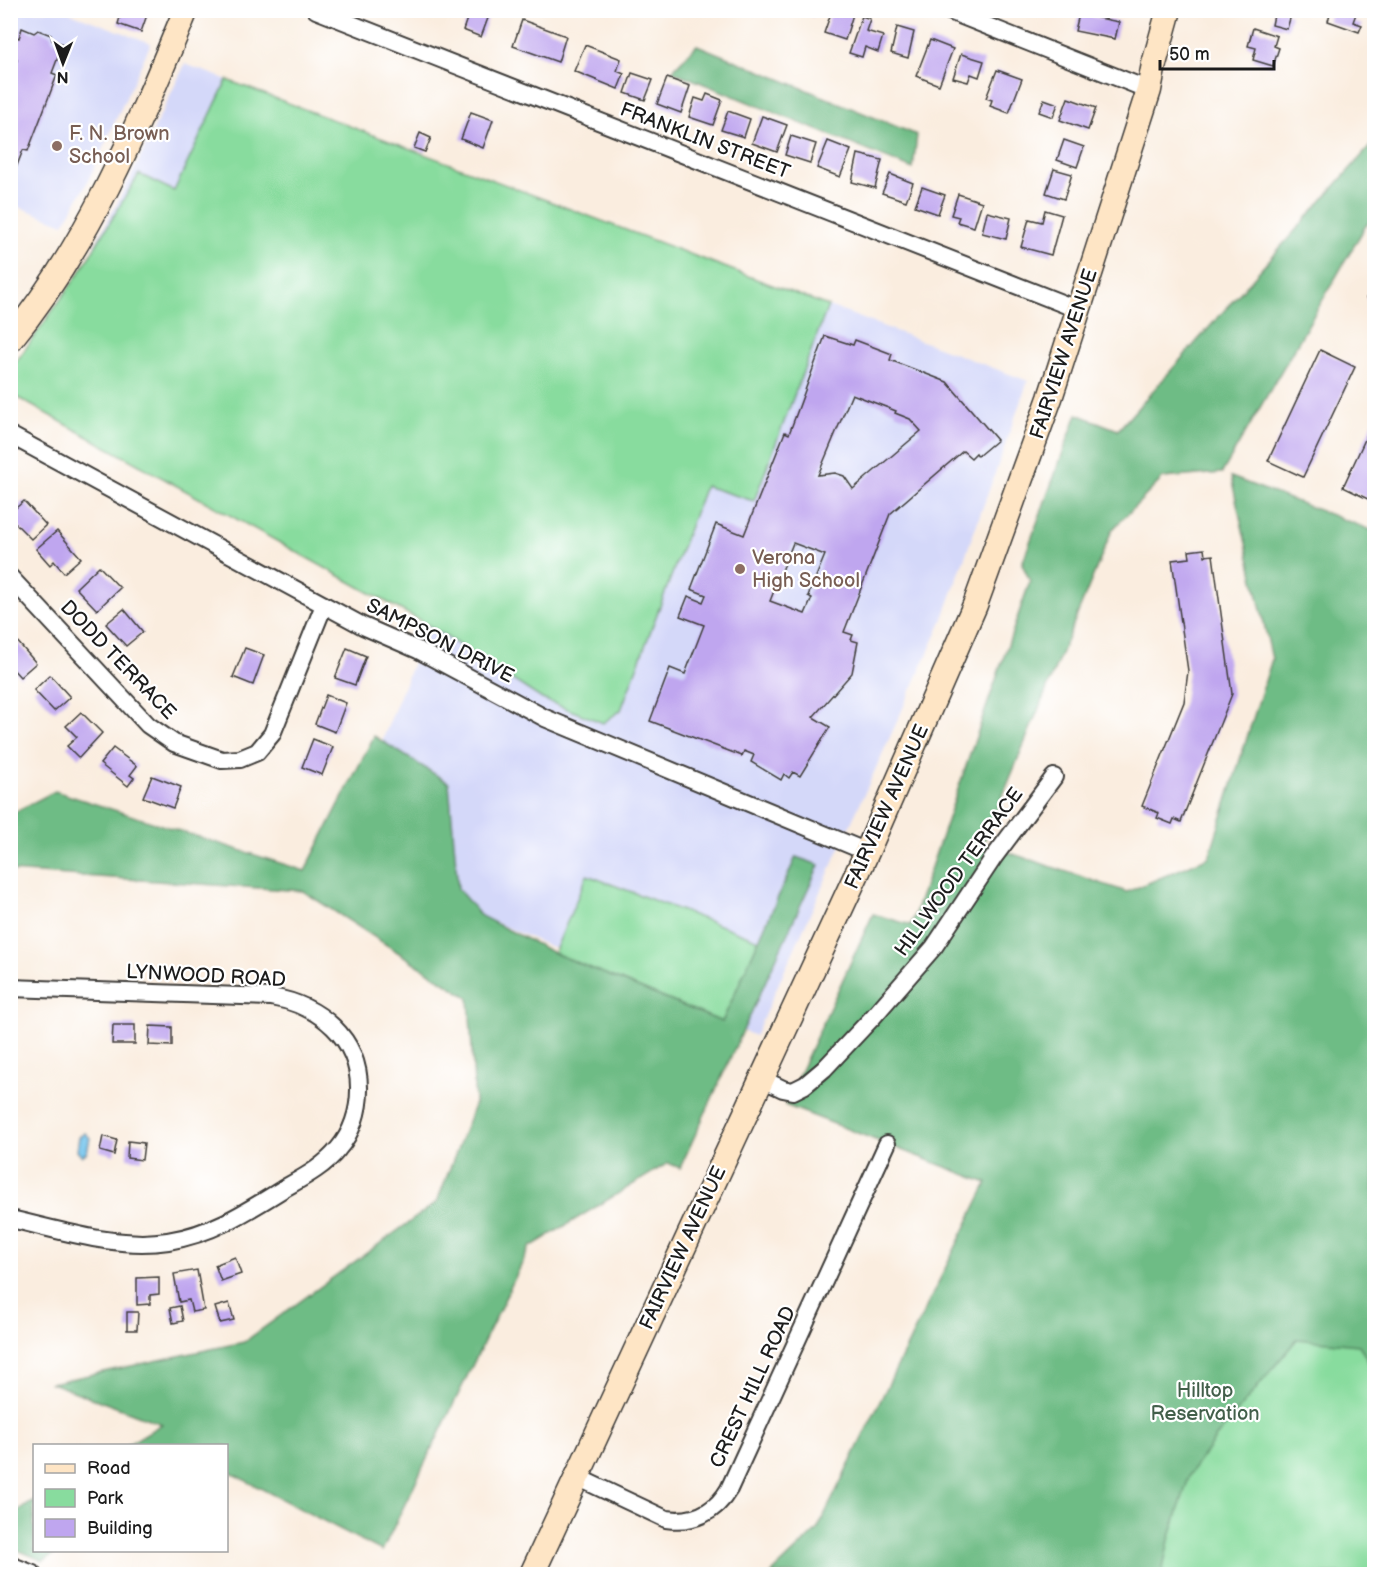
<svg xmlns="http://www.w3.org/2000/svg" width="1385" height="1585" viewBox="0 0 1385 1585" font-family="'Balsamiq Sans',sans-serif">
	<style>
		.built { fill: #d4d8f9 }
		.green { fill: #88dc9e; stroke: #527c5d; stroke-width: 1.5 }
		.forest { fill: #6ebc85; stroke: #456c50; stroke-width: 1.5 }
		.water { fill: #70c2ec; stroke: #466f84; stroke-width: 1.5 }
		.building { fill: #bfa6ef; fill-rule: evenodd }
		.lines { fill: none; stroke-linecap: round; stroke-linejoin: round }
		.street-casing { stroke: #3d3b39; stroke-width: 20 }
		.secondary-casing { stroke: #3d3b39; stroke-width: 27 }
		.street { stroke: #fff; stroke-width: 16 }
		.secondary { stroke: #fee5c5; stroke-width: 24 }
		.education-dot { fill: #8d6e63; stroke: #fff; stroke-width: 2 }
		.labels { text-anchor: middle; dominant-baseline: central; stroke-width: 4.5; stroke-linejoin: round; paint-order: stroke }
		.education-label { font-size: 20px; fill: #785e54; stroke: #fff; text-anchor: start }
		.street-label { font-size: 20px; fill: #1c1c1c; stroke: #fff }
		.park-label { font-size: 20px; fill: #425f4a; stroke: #fff }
	</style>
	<rect width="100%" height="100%" fill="#fff"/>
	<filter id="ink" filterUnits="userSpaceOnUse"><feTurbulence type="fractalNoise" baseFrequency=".0167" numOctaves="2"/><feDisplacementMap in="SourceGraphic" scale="12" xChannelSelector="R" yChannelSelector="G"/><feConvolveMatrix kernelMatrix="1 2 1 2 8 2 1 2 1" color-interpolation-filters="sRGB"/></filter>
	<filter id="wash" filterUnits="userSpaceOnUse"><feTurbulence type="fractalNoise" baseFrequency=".008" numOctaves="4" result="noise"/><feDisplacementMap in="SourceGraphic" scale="24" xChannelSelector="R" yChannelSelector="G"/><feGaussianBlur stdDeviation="1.35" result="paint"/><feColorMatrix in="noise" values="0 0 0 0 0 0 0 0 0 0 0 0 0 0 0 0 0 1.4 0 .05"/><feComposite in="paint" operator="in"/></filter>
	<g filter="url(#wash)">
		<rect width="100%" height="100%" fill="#faeddf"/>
		<!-- built -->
		<g class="built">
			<path d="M10 11H65L151 43 88 181 64 224 11 204Z"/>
			<path d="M185 64 1028 381 941 624 755 1036 481 916 458 889 449 783 382 741 428 625 11 394V369L80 272 130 179Z"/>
		</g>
		<!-- green -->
		<g class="green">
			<path d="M227 80 828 306 754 501 705 486 621 710 603 723 542 699 428 625 11 394V369L80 272 139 174 174 191Z"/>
			<path d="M587 875 759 940 722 1022 554 953Z"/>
			<path d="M1374 1103V1574H877Z"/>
		</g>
		<!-- forest -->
		<g class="forest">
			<path d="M697 45 917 135 913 169 672 71Z"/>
			<path d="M1374 142V217L1365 227 1222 473 1163 478 1112 530 983 844 1127 892 1209 857 1272 659 1231 477 1374 531V1372L1359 1345 1297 1339 1218 1435 1190 1474 1169 1540 1162 1574H771L817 1530 987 1183 785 1105 873 914 911 925 1030 581 1022 564 1077 414 1118 430Z"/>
			<path d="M374 736 449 783 458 889 481 916 554 953 722 1022 796 857 819 865 680 1168 668 1163 530 1247 382 1551 227 1471 226 1446 127 1445 162 1424 51 1383 244 1342 437 1202 475 1103 469 998 303 891 10 871 11 814 55 791 305 871Z"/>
			<path d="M34 1501V1550L60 1551 43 1561 11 1547V1515Z"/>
		</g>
		<!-- water -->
		<path class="water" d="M85 1133 90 1138 87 1152 82 1156 77 1150 79 1137Z"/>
		<g id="blocks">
			<!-- building -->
			<g class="building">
				<path d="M122 10 148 12 141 32 118 24Z"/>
				<path d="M439 10H458L456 16Z"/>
				<path d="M470 10H491L481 37 463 30Z"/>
				<path d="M798 10H816L813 17Z"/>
				<path d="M832 10 854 11 845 40 824 33Z"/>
				<path d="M1110 10H1126L1124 16Z"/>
				<path d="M1275 10H1285V13L1291 15 1287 29 1272 25Z"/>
				<path d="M1331 10 1357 11 1353 22 1362 25 1359 32 1328 21Z"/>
				<path d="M1079 14 1119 22 1115 39 1075 31Z"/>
				<path d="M862 16 870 19 866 31 883 36 878 52 865 47 862 57 849 53Z"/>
				<path d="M522 20 566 36 558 62 513 46Z"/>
				<path d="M897 27 914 32 908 58 891 53Z"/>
				<path d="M22 28 34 33 38 30 51 35 52 40 63 44 52 73 57 75 43 112 28 151 23 150 11 181 10 78 17 60 10 58V35L19 38Z"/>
				<path d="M1253 28 1277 36 1274 46 1279 48 1273 66 1253 60 1256 48 1248 46Z"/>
				<path d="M930 40 953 49 939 85 916 76Z"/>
				<path d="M585 45 621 59 617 71 624 74 618 89 574 71Z"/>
				<path d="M961 54 984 61 979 77 971 74 968 82 953 78Z"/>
				<path d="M997 70 1022 79 1009 113 990 106 992 100 986 98Z"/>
				<path d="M632 73 653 80 645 100 625 93Z"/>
				<path d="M667 78 690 86 681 113 657 104Z"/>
				<path d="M707 94 722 100 713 125 689 117 695 98 704 101Z"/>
				<path d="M1068 98 1096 108 1088 130 1060 120Z"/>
				<path d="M1044 99 1058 104 1053 117 1039 112Z"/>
				<path d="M728 111 750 119 744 137 721 130Z"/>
				<path d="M471 112 493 120 483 148 461 139Z"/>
				<path d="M762 116 787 125 777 152 752 143Z"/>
				<path d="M420 133 431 138 425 152 414 148Z"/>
				<path d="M791 136 816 144 810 163 785 155Z"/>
				<path d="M1064 140 1084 147 1077 167 1057 160Z"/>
				<path d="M828 141 851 150 840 177 817 168Z"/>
				<path d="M858 154 882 160 875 188 852 182Z"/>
				<path d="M1054 169 1072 174 1064 199 1046 193Z"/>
				<path d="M890 174 913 183 906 201 882 193Z"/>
				<path d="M922 187 945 195 938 214 915 206Z"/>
				<path d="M958 194 982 202 974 227 957 222 959 217 951 215Z"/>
				<path d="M1045 210 1062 215 1051 255 1021 247 1029 219 1042 222Z"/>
				<path d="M987 212 1011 218 1006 239 982 233Z"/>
				<path d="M1374 288V305L1366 298Z"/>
				<path d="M825 336 853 345 855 340 892 354 890 360 947 382 997 440 978 456 976 453 971 458 963 451 890 514 844 632 853 635 851 640 858 642 852 673 813 717 830 727 800 776 793 772 789 778 784 774 781 780 751 762 754 755 744 751 742 756 650 721 670 668 685 674 704 625 680 616 688 596 703 602 706 595 691 589 716 524 744 535 785 432 789 434ZM852 394 896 411 895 413 910 419 921 431 853 489 844 476 835 473 818 475ZM793 543 825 555 808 596 812 598 805 614 770 601Z"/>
				<path d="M1320 350 1355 367 1303 477 1268 461Z"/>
				<path d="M1374 420V502L1343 487Z"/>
				<path d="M24 501 46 525 31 539 10 518V513Z"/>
				<path d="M57 531 81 558 64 573 54 561 50 565 36 549Z"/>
				<path d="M1204 549 1205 556 1213 555 1232 694 1181 822 1174 819 1172 824 1157 818 1159 813 1142 806 1184 702 1188 671 1172 560 1190 558 1189 551Z"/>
				<path d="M99 566 120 588 97 610 76 588Z"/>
				<path d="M124 609 143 632 126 646 106 624Z"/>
				<path d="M16 640 36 663 20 677 10 666V645Z"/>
				<path d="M245 648 264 655 253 685 233 677Z"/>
				<path d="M347 648 366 656 355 685 335 678Z"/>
				<path d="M50 675 70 697 54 711 34 690Z"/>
				<path d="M326 695 346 703 335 732 315 724Z"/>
				<path d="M81 712 102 733 79 758 67 746 77 737 66 726Z"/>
				<path d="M313 739 333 747 322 775 302 767Z"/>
				<path d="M113 748 137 766 130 775 134 778 128 786 100 764Z"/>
				<path d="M152 776 181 787 173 808 143 797Z"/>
				<path d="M113 1025H135V1044H112Z"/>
				<path d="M150 1026 172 1027V1046L149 1045Z"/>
				<path d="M103 1136 117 1140 114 1155 100 1151Z"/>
				<path d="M128 1141 144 1143 142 1160 127 1158Z"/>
				<path d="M235 1257 241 1274 221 1281 215 1265Z"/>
				<path d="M197 1270 204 1310 192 1312 189 1300 179 1302 174 1274Z"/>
				<path d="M159 1277V1294L150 1295V1304L137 1305V1278Z"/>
				<path d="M229 1303 234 1320 220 1323 215 1307Z"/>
				<path d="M180 1306 183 1321 173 1323 170 1308Z"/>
				<path d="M127 1312H138L137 1330H127Z"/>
			</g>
		</g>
	</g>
	<g filter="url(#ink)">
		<use href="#blocks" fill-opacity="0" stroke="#3d3b39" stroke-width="1.5"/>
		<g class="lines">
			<defs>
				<g id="street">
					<path d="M316 10 1079 310"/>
					<path d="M947 10 1149 90"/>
					<path d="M10 435 363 626 418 650 545 718 867 852"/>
					<path d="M10 577 148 725 174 743 222 760 240 759 257 752 272 734 324 605"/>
					<path d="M10 988 271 997C319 1005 360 1038 359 1090 359 1111 352 1133 338 1149 324 1167 302 1178 283 1189 246 1212 212 1234 168 1241 116 1249 61 1230 10 1219"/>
					<path d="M762 1079 783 1089 793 1091 805 1085 824 1069 873 1017 934 947 994 857 1054 777"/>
					<path d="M577 1477 666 1519C693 1523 715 1513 729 1489L887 1144"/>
					<path d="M10 1565 33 1574"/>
				</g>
				<g id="secondary">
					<path d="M10 340C90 243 138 125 186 10"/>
					<path d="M532 1574 867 852 975 605 1050 398 1149 90 1154 64 1169 10"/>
				</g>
			</defs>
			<!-- street casing -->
			<use href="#street" class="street-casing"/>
			<!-- secondary casing -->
			<use href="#secondary" class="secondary-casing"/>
			<!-- street -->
			<use href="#street" class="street"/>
			<!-- secondary -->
			<use href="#secondary" class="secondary"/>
		</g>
	</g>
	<!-- markers -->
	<g class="education-dot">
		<circle cx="57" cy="146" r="6"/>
		<circle cx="740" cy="569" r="6"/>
	</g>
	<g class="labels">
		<!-- education labels -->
		<g class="education-label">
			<text x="69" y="134">F. N. Brown<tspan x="69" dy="23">School</tspan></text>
			<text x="752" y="558">Verona<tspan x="752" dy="23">High School</tspan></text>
		</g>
		<!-- street labels -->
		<g class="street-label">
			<text transform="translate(705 141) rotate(21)">FRANKLIN STREET</text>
			<text transform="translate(1064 354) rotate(-72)">FAIRVIEW AVENUE</text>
			<text transform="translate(440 641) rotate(27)">SAMPSON DRIVE</text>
			<text transform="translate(118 660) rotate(46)">DODD TERRACE</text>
			<text transform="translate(887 807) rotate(-66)">FAIRVIEW AVENUE</text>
			<text transform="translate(959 872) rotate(-54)">HILLWOOD TERRACE</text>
			<text transform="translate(206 976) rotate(3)">LYNWOOD ROAD</text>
			<text transform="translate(683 1248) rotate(-65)">FAIRVIEW AVENUE</text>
			<text transform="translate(753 1387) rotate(-65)">CREST HILL ROAD</text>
		</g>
		<!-- park labels -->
		<g class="park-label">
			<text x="1205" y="1391">Hilltop<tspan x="1205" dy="23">Reservation</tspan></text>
		</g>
	</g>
	<!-- margin -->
	<rect width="1385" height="1585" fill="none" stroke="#fff" stroke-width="36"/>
	<!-- legend -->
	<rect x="33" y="1444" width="195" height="108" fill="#ffffff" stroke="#a4a4a4" stroke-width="1.5"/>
	<rect x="45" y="1464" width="30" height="9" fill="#fee5c5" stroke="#a4a4a4" stroke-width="1.5"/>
	<text x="87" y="1474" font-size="18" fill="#1c1c1c">Road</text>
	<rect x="45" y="1489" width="30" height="18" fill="#88dc9e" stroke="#a4a4a4" stroke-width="1.5"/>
	<text x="87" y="1504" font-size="18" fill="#1c1c1c">Park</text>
	<rect x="45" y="1519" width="30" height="18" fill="#bfa6ef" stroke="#a4a4a4" stroke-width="1.5"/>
	<text x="87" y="1534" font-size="18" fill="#1c1c1c">Building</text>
	<!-- north arrow -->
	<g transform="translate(63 63) rotate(181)" stroke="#ffffff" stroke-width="4.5" paint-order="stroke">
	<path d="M0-4.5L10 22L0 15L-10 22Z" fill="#1c1c1c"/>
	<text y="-9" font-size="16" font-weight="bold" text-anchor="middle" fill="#1c1c1c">N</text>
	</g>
	<!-- scale -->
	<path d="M1160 60v9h114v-9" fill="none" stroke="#1c1c1c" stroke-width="3"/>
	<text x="1169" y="60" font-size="18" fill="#1c1c1c" stroke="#ffffff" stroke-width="4.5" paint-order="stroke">50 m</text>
</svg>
